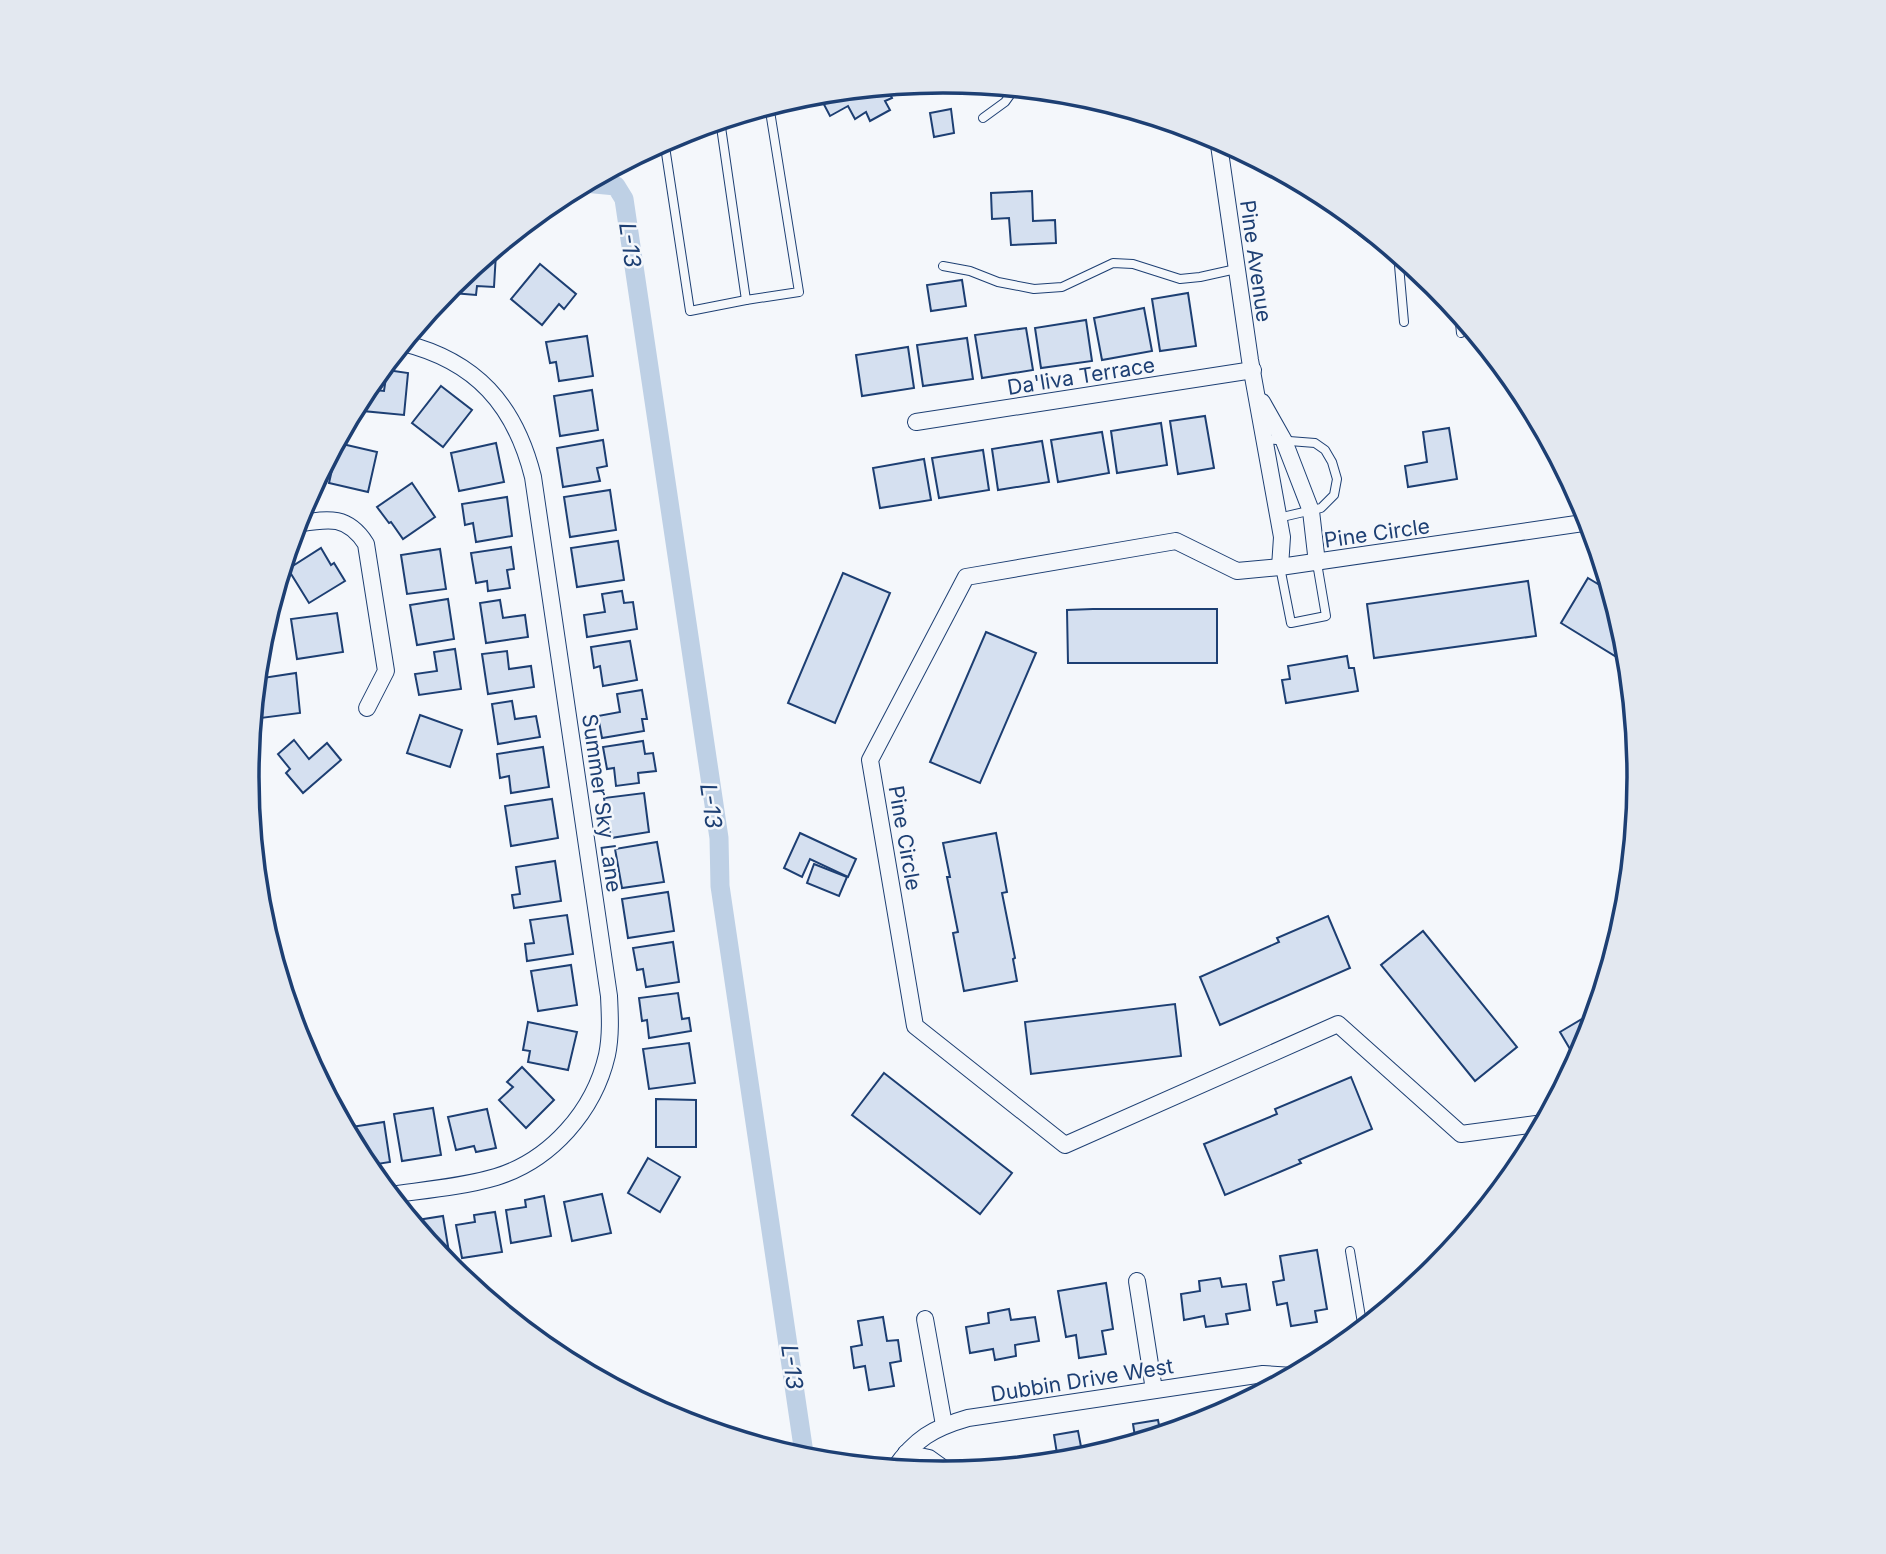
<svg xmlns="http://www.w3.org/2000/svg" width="1886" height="1554" viewBox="0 0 1886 1554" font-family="Inter,sans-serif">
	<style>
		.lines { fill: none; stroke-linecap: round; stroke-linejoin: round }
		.canal { stroke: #bed0e5; stroke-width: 19 }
		.building { fill: #d5e0f0; stroke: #1d3f73; stroke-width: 2 }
		.lane-casing { stroke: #1d3f73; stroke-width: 10 }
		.street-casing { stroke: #1d3f73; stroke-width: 18 }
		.lane { stroke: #f4f7fb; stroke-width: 8 }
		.street { stroke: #f4f7fb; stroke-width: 16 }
		.labels { text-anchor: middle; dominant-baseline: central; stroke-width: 5; stroke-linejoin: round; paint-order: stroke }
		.street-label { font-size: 21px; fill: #1d3f73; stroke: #f4f7fb }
		.water-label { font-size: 23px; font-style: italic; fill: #1d3f73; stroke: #f4f7fb }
		.rim { fill: none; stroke: #1d3f73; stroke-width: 3.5 }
	</style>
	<rect width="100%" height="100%" fill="#f4f7fb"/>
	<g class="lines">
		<!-- canal -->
		<path class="canal" d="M584 183 616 186 624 199 719 838 720 886 805 1460"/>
	</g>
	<!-- building -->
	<g class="building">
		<path d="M886 86 892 98 885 101 890 110 870 121 866 112 855 119 848 106 830 116 818 93Z"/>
		<path d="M951 109 954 133 934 137 930 113Z"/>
		<path d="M1032 191 1033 221 1055 220 1056 243 1011 245 1009 218 992 219 991 193Z"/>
		<path d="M489 253H496L494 287 477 286 476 295 453 293 454 281Z"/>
		<path d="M540 264 576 294 564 309 559 304 542 325 511 299Z"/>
		<path d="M962 280 966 306 931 311 927 285Z"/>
		<path d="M1188 293 1196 346 1160 351 1152 299Z"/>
		<path d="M1144 308 1152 351 1102 360 1094 318Z"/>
		<path d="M1086 320 1092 361 1041 368 1035 328Z"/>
		<path d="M1026 328 1033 370 982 378 975 335Z"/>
		<path d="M587 336 593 376 559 381 556 362 550 363 546 342Z"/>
		<path d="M967 338 973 379 923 386 917 345Z"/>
		<path d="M908 347 914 388 862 396 856 355Z"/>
		<path d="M387 370 408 373 404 415 363 411 365 389 384 391Z"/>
		<path d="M441 386 472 410 443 447 412 423Z"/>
		<path d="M592 390 598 430 560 436 554 396Z"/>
		<path d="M1205 416 1214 468 1178 474 1170 421Z"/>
		<path d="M1161 423 1167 465 1117 473 1111 431Z"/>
		<path d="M1449 428 1457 479 1408 487 1405 466 1427 462 1423 432Z"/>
		<path d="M1102 432 1109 473 1058 482 1051 440Z"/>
		<path d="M603 440 607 466 597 468 600 481 563 487 557 448Z"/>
		<path d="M1042 441 1049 482 998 490 992 449Z"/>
		<path d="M338 443 377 452 368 492 329 483Z"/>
		<path d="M496 443 504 482 459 491 451 453Z"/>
		<path d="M983 450 989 490 939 498 932 458Z"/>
		<path d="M924 459 931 500 880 508 873 468Z"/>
		<path d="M412 483 435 517 403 539 391 522 389 523 377 507Z"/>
		<path d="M610 490 616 530 570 537 564 497Z"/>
		<path d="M507 497 512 536 476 542 473 523 465 525 462 504Z"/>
		<path d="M618 541 624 580 577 587 571 548Z"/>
		<path d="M511 547 514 569 507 570 510 588 488 591 487 581 476 583 471 553Z"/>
		<path d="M321 548 331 565 334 563 345 581 309 603 288 569Z"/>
		<path d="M440 549 446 589 407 594 401 555Z"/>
		<path d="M843 573 890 593 835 723 788 703Z"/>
		<path d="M1588 578 1611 592 1626 642 1628 664 1561 623Z"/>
		<path d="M1528 581 1536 636 1374 658 1367 604Z"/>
		<path d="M622 591 624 603 633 602 637 629 587 637 584 615 605 612 602 594Z"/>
		<path d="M448 599 454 639 417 645 410 605Z"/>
		<path d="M500 600 503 618 525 615 528 637 486 643 480 603Z"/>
		<path d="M1093 609H1217V663H1068L1067 610Z"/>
		<path d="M337 613 343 652 297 659 291 619Z"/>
		<path d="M986 632 1036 653 980 783 930 762Z"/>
		<path d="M630 641 637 680 603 686 600 666 594 668 591 647Z"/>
		<path d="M455 649 461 689 419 695 415 674 437 671 434 652Z"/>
		<path d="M507 651 509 669 531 666 534 687 488 694 482 654Z"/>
		<path d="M1347 656 1349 668H1354L1358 691 1286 703 1282 680 1290 679 1288 666Z"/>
		<path d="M296 673 300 713 261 718 256 679Z"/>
		<path d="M642 690 647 719H642L644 731 602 738 598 716 620 712 617 694Z"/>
		<path d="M512 701 515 719 536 716 540 737 498 744 492 704Z"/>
		<path d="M420 715 462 730 450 767 407 753Z"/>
		<path d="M294 740 309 759 327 743 341 760 303 793 286 773 290 769 278 754Z"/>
		<path d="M643 741 645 754 653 753 656 771 638 773 639 783 616 786 614 768 607 769 603 747Z"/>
		<path d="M543 747 549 787 511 793 509 776 500 778 497 754Z"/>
		<path d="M644 793 649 832 611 838 604 798Z"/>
		<path d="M552 799 558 838 511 846 505 806Z"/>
		<path d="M800 833 856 859 848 877 810 859 802 877 784 868Z"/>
		<path d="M996 833 1007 892 1002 893 1015 958 1013 959 1017 981 964 991 953 933 958 932 947 877H950L943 843Z"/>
		<path d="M657 842 664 882 622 888 615 849Z"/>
		<path d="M555 861 561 901 514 908 512 895 520 894 516 867Z"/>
		<path d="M814 864 847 877 839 896 807 883Z"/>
		<path d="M668 892 674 931 628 938 622 899Z"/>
		<path d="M567 915 573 954 527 961 525 944 534 943 530 920Z"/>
		<path d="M1328 916 1350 968 1220 1025 1200 977 1279 942 1277 938Z"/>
		<path d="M1423 931 1517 1047 1475 1081 1381 965Z"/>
		<path d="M673 942 679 982 646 987 643 969 637 970 633 948Z"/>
		<path d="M571 965 577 1005 538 1011 531 971Z"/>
		<path d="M678 993 682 1019 689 1018 691 1031 649 1038 647 1020 642 1021 639 998Z"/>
		<path d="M1175 1004 1181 1056 1031 1074 1025 1022Z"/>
		<path d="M1597 1010 1586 1044 1577 1061 1560 1032Z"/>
		<path d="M528 1022 577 1032 568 1070 528 1062 530 1051 523 1050Z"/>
		<path d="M689 1043 695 1083 649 1089 643 1049Z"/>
		<path d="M522 1067 554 1100 526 1128 499 1100 513 1087 507 1082Z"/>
		<path d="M884 1073 1012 1173 980 1214 852 1115Z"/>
		<path d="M1351 1077 1372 1129 1299 1160 1301 1163 1225 1195 1204 1144 1277 1114 1275 1109Z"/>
		<path d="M656 1099 696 1100V1147H656Z"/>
		<path d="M433 1108 441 1155 402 1161 394 1114Z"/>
		<path d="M487 1109 496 1148 476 1152 474 1146 456 1150 448 1117Z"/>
		<path d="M384 1122 390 1162 365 1166 345 1128Z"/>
		<path d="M648 1158 680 1177 660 1212 628 1193Z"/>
		<path d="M602 1194 611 1233 572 1241 564 1202Z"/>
		<path d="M544 1196 551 1236 511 1243 506 1210 526 1207 525 1200Z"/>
		<path d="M495 1212 502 1252 462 1258 456 1225 475 1222 474 1215Z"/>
		<path d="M443 1216 449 1252 437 1253 411 1221Z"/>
		<path d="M1317 1250 1327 1309 1315 1311 1317 1322 1291 1326 1287 1303 1277 1305 1273 1282 1284 1280 1280 1256Z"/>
		<path d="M1220 1278 1222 1287 1246 1284 1250 1310 1226 1314 1228 1324 1206 1327 1204 1316 1184 1320 1181 1294 1200 1291 1199 1281Z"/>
		<path d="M1106 1283 1113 1329 1102 1331 1106 1354 1079 1358 1076 1335 1066 1337 1058 1291Z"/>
		<path d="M1009 1309 1011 1320 1035 1317 1039 1341 1015 1345 1016 1356 995 1360 993 1349 970 1353 966 1327 989 1323 988 1313Z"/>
		<path d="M883 1317 887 1341 898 1340 901 1361 890 1363 894 1386 869 1390 865 1366 854 1368 851 1347 862 1345 858 1321Z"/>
		<path d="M1158 1420 1161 1435 1136 1443 1133 1424Z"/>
		<path d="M1078 1431 1083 1457 1093 1456 1078 1460 1047 1463 1046 1461 1058 1460 1054 1435Z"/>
	</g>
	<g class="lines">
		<defs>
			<g id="lane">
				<path d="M983 118 1005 102 1015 88"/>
				<path d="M720 120 746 300 799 292 769 105"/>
				<path d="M664 140 690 311 746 300"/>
				<path d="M1295 179 1370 238H1379"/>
				<path d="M1398 254 1404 322"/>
				<path d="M943 266 970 271 998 282 1034 289 1062 287 1113 263 1133 264 1180 279 1200 277 1236 269"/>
				<path d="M1459 313 1461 333"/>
				<path d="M1265 439 1315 443 1325 450 1332 462 1337 479 1334 495 1321 508 1278 518"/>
				<path d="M1280 567 1291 623 1326 616 1317 563"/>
				<path d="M1350 1251 1363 1329"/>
				<path d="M1205 1420V1422"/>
				<path d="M1000 1468 1026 1463"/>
			</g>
			<g id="street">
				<path d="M1218 138 1250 360 1282 537 1280 567"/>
				<path d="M1262 402 1284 441 1311 511 1317 563"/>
				<path d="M916 422 1253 370"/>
				<path d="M296 524C327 519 347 514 366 544L386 671 367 708"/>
				<path d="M1544 1123 1461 1134 1338 1024 1065 1145 915 1026 870 760 966 577 1176 541 1237 571 1280 567 1590 522"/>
				<path d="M389 1195C424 1190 462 1187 496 1177 551 1160 594 1111 607 1055 611 1036 610 1016 609 996L533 477C515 405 476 361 403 343"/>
				<path d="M1137 1281 1154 1390"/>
				<path d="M925 1319 944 1425"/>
				<path d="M583 1371V1370"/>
				<path d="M906 1453 929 1458 950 1473"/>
				<path d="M894 1469C915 1439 933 1428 968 1418L1263 1374 1293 1376"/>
			</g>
		</defs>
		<!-- lane casing -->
		<use href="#lane" class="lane-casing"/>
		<!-- street casing -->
		<use href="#street" class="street-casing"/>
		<!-- lane -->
		<use href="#lane" class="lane"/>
		<!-- street -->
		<use href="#street" class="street"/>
	</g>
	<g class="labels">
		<!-- street labels -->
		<g class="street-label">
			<text transform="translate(1256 261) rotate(82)">Pine Avenue</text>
			<text transform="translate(1081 376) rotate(-9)">Da'liva Terrace</text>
			<text transform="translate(1377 533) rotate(-8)">Pine Circle</text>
			<text transform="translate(602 803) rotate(82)">Summer Sky Lane</text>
			<text transform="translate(905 838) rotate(80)">Pine Circle</text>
			<text transform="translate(1082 1380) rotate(-9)">Dubbin Drive West</text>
		</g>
		<!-- water labels -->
		<g class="water-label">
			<text transform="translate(630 245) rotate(82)">L-13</text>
			<text transform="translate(711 806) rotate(82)">L-13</text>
			<text transform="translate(792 1367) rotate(82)">L-13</text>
		</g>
	</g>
	<!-- crop -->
	<path d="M0 0H1886V1554H0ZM259 777a684 684 0 1 1 1368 0a684 684 0 1 1-1368 0Z" fill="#e3e8f0" fill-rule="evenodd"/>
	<path class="rim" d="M259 777a684 684 0 1 1 1368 0a684 684 0 1 1-1368 0Z"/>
</svg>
